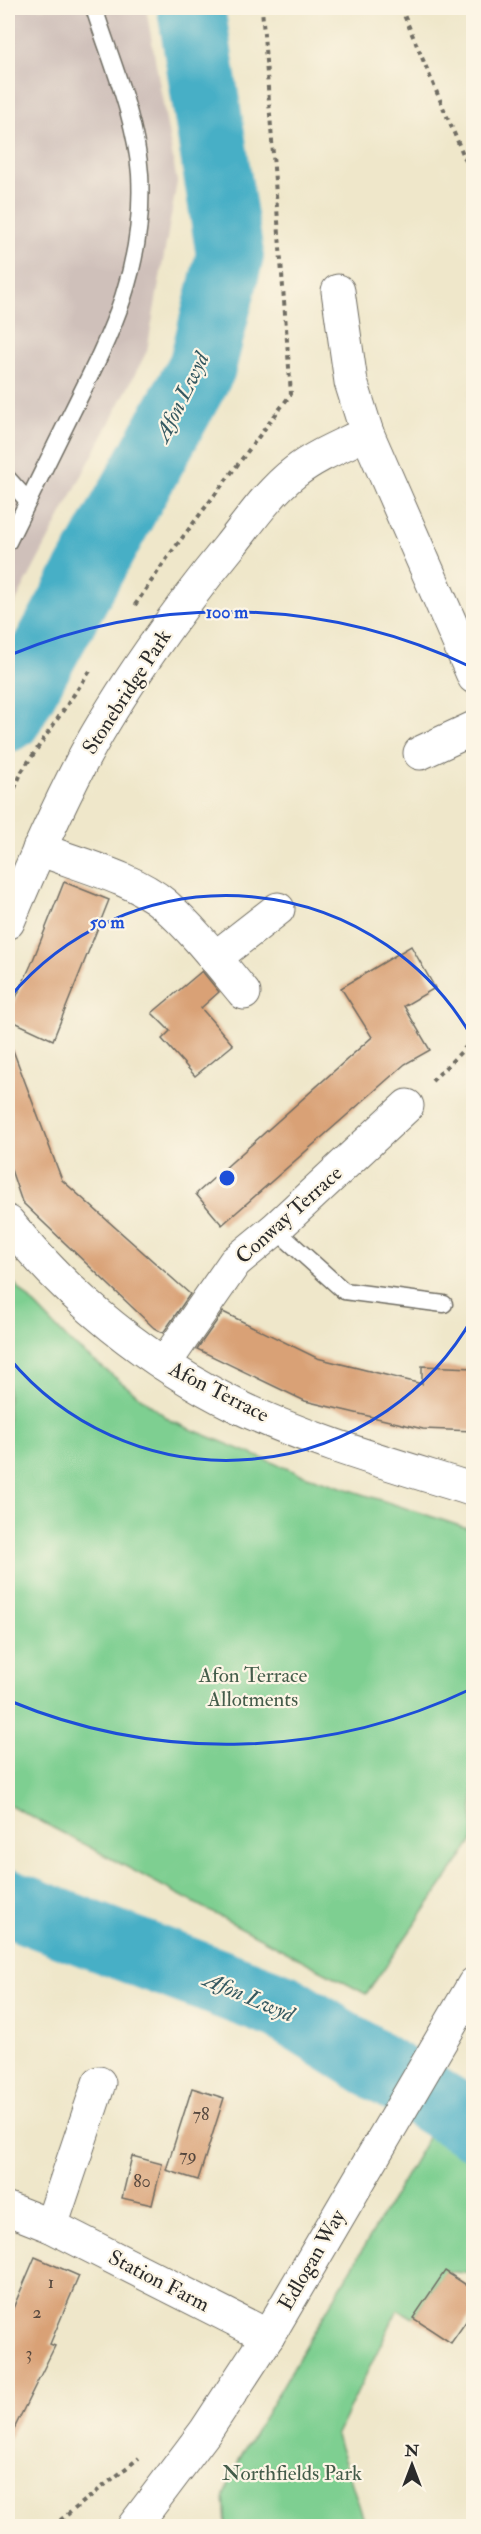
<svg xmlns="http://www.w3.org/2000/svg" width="481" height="2534" viewBox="0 0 481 2534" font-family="'IM FELL Double Pica',serif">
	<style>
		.industrial { fill: #cfc0ba }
		.green { fill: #7ecf91; stroke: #547d5e; stroke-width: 1.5 }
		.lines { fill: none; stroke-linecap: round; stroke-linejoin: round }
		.river { stroke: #47afc6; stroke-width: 68 }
		.building { fill: #d9a176 }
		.lane-casing { stroke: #706d63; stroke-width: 19 }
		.street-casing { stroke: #706d63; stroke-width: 35 }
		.secondary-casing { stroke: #706d63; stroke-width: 35 }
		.path { stroke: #706d63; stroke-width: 4; stroke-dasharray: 4.5 4.5; stroke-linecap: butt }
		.lane { stroke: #fff; stroke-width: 16 }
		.street { stroke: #fff; stroke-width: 33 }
		.secondary { stroke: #fff; stroke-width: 33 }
		.ring { fill: none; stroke: #1d4ed8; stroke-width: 3 }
		.labels { text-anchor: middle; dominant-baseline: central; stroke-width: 4.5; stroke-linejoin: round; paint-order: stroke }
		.number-label { font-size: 18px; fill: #56483e }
		.street-label { font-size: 21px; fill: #2b2b2b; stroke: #fcf5e5 }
		.park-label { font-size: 21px; fill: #445c4a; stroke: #fcf5e5 }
		.water-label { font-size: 22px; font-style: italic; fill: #355961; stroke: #fcf5e5 }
		.centre { fill: #1d4ed8; stroke: #fcf5e5; stroke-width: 3 }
		.ring-label { font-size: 18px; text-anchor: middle; font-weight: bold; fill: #1d4ed8; stroke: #fcf5e5; stroke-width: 4.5; stroke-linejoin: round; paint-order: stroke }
	</style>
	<rect width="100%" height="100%" fill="#fcf5e5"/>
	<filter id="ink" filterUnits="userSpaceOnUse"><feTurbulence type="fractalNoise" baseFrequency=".0167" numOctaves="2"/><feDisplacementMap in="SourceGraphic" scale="12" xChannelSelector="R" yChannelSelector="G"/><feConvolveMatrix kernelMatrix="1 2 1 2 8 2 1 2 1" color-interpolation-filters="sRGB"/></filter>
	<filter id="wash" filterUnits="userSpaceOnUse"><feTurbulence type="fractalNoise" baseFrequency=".008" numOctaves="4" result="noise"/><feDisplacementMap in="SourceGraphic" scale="24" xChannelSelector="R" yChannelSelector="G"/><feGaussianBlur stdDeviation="1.35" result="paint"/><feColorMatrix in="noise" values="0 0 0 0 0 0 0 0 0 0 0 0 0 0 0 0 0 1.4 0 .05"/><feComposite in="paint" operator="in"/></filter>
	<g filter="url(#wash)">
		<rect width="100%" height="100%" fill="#efe7ca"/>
		<!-- industrial -->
		<path class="industrial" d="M8 8H146L177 182 147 351 8 617Z"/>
		<!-- green -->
		<g class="green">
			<path d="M8 1277 70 1342 171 1421 298 1473 473 1530V1841L366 1994 8 1804Z"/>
			<path d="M433 2129 473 2154V2274L445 2271 413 2318 398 2309 336 2436 366 2526H226L224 2495 239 2460Z"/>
		</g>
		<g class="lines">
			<!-- river -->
			<g class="river">
				<path d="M8 718 202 367 230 255 191 8"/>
				<path d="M8 1903 282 2007 474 2126"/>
			</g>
		</g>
		<g id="blocks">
			<!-- building -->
			<g class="building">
				<path d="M64 882 109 900 53 1040 8 1019V1015L31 965Z"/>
				<path d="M411 946 435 988 404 1006 430 1050 405 1064 222 1225 196 1194 372 1037 341 988Z"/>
				<path d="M202 971 219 992 201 1008 233 1045 195 1076 162 1039 170 1031 152 1013Z"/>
				<path d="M11 1045 62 1180 190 1294 163 1333 154 1328 22 1202 8 1161V1046Z"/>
				<path d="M223 1312 317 1358 422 1384V1366L474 1368V1431L423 1429 305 1401 197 1349Z"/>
				<path d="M192 2088 224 2098 198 2180 166 2170Z"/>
				<path d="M132 2156 162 2164 152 2205 122 2198Z"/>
				<path d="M35 2257 79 2276 50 2344 55 2346 8 2441V2320Z"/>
				<path d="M445 2271 474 2290V2310L451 2343 413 2318Z"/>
			</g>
		</g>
	</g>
	<g filter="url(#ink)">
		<use href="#blocks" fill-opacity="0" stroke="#706d63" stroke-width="1.5"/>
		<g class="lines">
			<defs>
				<g id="lane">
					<path d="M8 479 28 501"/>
					<path d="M8 542C29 499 51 455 72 412 112 332 145 267 140 174 136 118 111 61 94 8"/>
					<path d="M275 1229 344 1291 444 1304"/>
				</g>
				<g id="street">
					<path d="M338 291 351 382 367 433 474 677"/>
					<path d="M420 753 474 728"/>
					<path d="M39 849C77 864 134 878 164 904 194 930 219 963 244 993"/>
					<path d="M8 922C31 867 55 813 82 761 120 690 178 609 229 547 249 522 269 492 295 472 317 455 343 445 367 433"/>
					<path d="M215 958 278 909"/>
					<path d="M8 1222C69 1298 149 1363 237 1406 312 1442 395 1465 474 1490"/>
					<path d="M164 1364 235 1262 275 1229 407 1106"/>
					<path d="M8 2209 51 2226 268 2336"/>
					<path d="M51 2226 99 2083"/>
				</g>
				<path id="secondary" d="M134 2526 205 2432 268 2336 474 1984"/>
			</defs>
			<!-- lane casing -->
			<use href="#lane" class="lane-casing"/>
			<!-- street casing -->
			<use href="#street" class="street-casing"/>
			<!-- secondary casing -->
			<use href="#secondary" class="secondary-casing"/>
			<!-- path -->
			<g class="path">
				<path d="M401 8 474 180"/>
				<path d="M135 605 170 554 291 394 262 8"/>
				<path d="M8 805 22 771 90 671"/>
				<path d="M432 1081 474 1039"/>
				<path d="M53 2526 139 2458"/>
			</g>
			<!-- lane -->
			<use href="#lane" class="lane"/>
			<!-- street -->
			<use href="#street" class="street"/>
			<!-- secondary -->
			<use href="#secondary" class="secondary"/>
		</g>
	</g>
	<!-- distance rings -->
	<g class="ring">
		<path d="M473 1317A283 283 0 0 1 9 1358M9 998A283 283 0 0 1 473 1039"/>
		<path d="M471 1689A566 566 0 0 1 10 1701M10 655A566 566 0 0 1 471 667"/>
	</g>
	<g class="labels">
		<!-- number labels -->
		<g class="number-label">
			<text x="201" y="2114">78</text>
			<text x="188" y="2155">79</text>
			<text x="142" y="2181">80</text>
			<text x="51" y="2282">1</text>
			<text x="37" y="2312">2</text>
			<text x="29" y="2353">3</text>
		</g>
		<!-- street labels -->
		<g class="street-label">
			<text transform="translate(127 692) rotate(-57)">Stonebridge Park</text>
			<text transform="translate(289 1215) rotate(-42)">Conway Terrace</text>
			<text transform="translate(219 1392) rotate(27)">Afon Terrace</text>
			<text transform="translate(312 2260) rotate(-60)">Edlogan Way</text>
			<text transform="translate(159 2281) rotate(27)">Station Farm</text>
		</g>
		<!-- park labels -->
		<g class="park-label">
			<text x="253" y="1675">Afon Terrace<tspan x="253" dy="24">Allotments</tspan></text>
			<text x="292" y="2473">Northfields Park</text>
		</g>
		<!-- water labels -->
		<g class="water-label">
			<text transform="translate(182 397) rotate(-64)">Afon Lwyd</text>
			<text transform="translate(249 1997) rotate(23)">Afon Lwyd</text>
		</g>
	</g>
	<circle cx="227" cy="1178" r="9" class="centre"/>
	<g class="ring-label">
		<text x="227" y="618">100 m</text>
		<text x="107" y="928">50 m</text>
	</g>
	<!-- margin -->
	<rect width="481" height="2534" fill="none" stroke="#fcf5e5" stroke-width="30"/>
	<!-- north arrow -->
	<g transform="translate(412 2465)" stroke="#fcf5e5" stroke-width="4.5" paint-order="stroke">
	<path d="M0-4.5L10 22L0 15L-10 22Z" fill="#2b2b2b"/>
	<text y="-9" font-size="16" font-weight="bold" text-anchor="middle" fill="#2b2b2b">N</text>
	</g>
</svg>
